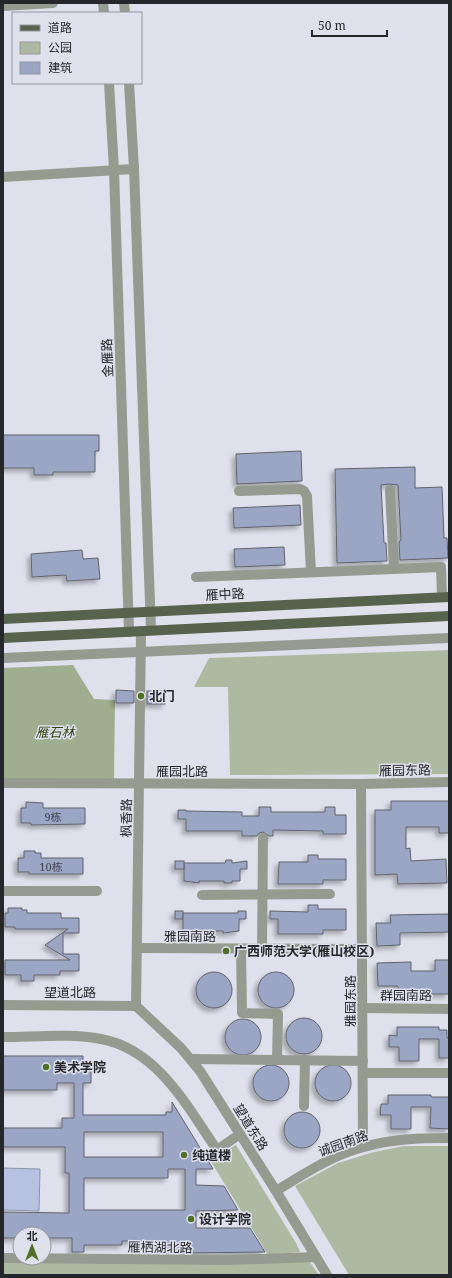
<svg xmlns="http://www.w3.org/2000/svg" width="452" height="1278" viewBox="0 0 452 1278" font-family="'Noto Serif','Noto Sans SC',serif">
	<style>
		.green { fill: #adbaa1 }
		.forest { fill: #9eae8f }
		.water { fill: #b7c2e2; stroke: #8c94ab }
		.building { fill: #9ba5c4; stroke: #61646c; fill-rule: evenodd; filter: url(#shadow) }
		.lines { fill: none; stroke-linecap: round; stroke-linejoin: round }
		.minor { stroke: #959c8f; stroke-width: 10 }
		.major { stroke: #57634c; stroke-width: 10 }
		.poi-dot { fill: #507026; stroke: #dee1eb; stroke-width: 1.5 }
		.labels { text-anchor: middle; dominant-baseline: central; stroke-width: 3; stroke-linejoin: round; paint-order: stroke }
		.number-label { font-size: 11px; fill: #434651 }
		.street-label { font-size: 13px; fill: #26272b; stroke: #dee1eb }
		.poi-label { font-size: 13px; font-weight: bold; fill: #26272b; stroke: #dee1eb; text-anchor: start }
		.park-label { font-size: 13px; font-style: italic; fill: #2e4313; stroke: #dee1eb }
	</style>
	<defs>
		<filter id="shadow"><feDropShadow dx="-3.5" dy="3.5" stdDeviation="2" flood-color="#0004"/></filter>
	</defs>
	<rect width="100%" height="100%" fill="#dee1eb"/>
	<!-- green -->
	<g class="green">
		<path d="M449 650V774L230 775 228 687H194L209 658Z"/>
		<path d="M236 1145 296 1243 300 1252 268 1255 210 1160Z"/>
		<path d="M404 1146H449V1275H349L295 1186 338 1163 374 1152Z"/>
		<path d="M3 1258H307L319 1275H3Z"/>
	</g>
	<!-- forest -->
	<path class="forest" d="M73 665 94 699 115 700 114 784 3 783V668Z"/>
	<!-- water -->
	<path class="water" d="M3 1168 40 1169 39 1211 3 1210Z"/>
	<!-- building -->
	<g class="building">
		<path d="M3 435H99V451H95V472H53V475H34V468H3Z"/>
		<path d="M301 451 302 481 237 484 236 454Z"/>
		<path d="M415 467V488L442 487 444 538H447L448 558 400 560 399 542 401 540 398 485 389 484 381 485 384 543H386L387 561 337 563 335 469Z"/>
		<path d="M300 505 301 525 234 528 233 508Z"/>
		<path d="M284 547 285 565 235 567 234 549Z"/>
		<path d="M82 550 83 559 98 558 100 579 67 581 66 575 32 577 31 554Z"/>
		<path d="M116 690 134 691V703H116Z"/>
		<rect x="147" y="691" width="18" height="13"/>
		<path d="M391 801H449V833H439V827H406V849L410 848 411 861 446 859 447 883 398 884 397 874 375 875V810H391Z"/>
		<path d="M26 802 43 803V808H85V824L31 825V823H21V808H26Z"/>
		<path d="M259 807H271V812H325V807H335V815H346V834H323V831L273 830V836H269L263 832 259 833 257 836H242V831H186V819H178V810H186V811L242 812V816H259Z"/>
		<path d="M24 851H35V853H41V858H83V874H29V872H18V858H24Z"/>
		<path d="M308 855H318V859H346V880H323V884H278L279 862H308Z"/>
		<path d="M226 860H232V863L247 861V869H240V881H232V883H224V881H199V883L184 881V863H225Z"/>
		<rect x="175" y="861" width="9" height="8"/>
		<path d="M308 905H318V909H346V930H323V934H278V919H270V911L308 912Z"/>
		<path d="M8 908H22V910H27V913H61V918H79V933H63V954H79V971H60V975H34V981H21V975H5V960H70L45 945 68 929H15V927H5V913H8Z"/>
		<rect x="175" y="911" width="8" height="8"/>
		<path d="M238 911H246V919H239V931L223 933V931H198V933H190V931H183V913H238Z"/>
		<path d="M449 914V932L400 933V945L377 946 376 923H391L390 915Z"/>
		<path d="M435 960H449V994H398V986H378L377 963 411 962V971H435Z"/>
		<circle cx="214" cy="990" r="18"/>
		<circle cx="276" cy="990" r="18"/>
		<circle cx="304" cy="1036" r="18"/>
		<circle cx="243" cy="1037" r="18"/>
		<path d="M397 1027H439V1030H447V1038H449V1058H439V1039H419V1061H399V1047H389V1035L397 1036Z"/>
		<path d="M3 1056H83V1061H91V1083H83V1115H166V1112H172V1102L213 1169H196V1185L224 1186 238 1210 196 1211V1228H250L265 1252 185 1253V1249H150V1241H122V1245H84V1252H72V1238H44V1234H20V1238H3V1212L69 1213V1173H65V1147H3V1128H62V1118H74V1083H57V1090H3ZM84 1132H163V1157H84ZM168 1169H185V1210H84V1178H168Z"/>
		<circle cx="271" cy="1083" r="18"/>
		<circle cx="333" cy="1083" r="18"/>
		<path d="M388 1095H431V1097H449V1129L430 1128 431 1107H411V1129H391V1115H380L381 1104H388Z"/>
		<circle cx="302" cy="1130" r="18"/>
	</g>
	<g class="lines">
		<!-- minor -->
		<g class="minor">
			<path d="M103 3 104 13"/>
			<path d="M124 3 125 13"/>
			<path d="M3 6 53 3"/>
			<path d="M109 83 114 170 129 632"/>
			<path d="M129 83 134 169 151 630"/>
			<path d="M3 177 134 169"/>
			<path d="M390 490 394 569"/>
			<path d="M239 491 300 489 304 491 307 496 311 572"/>
			<path d="M196 577 441 567 442 597"/>
			<path d="M3 658 449 638"/>
			<path d="M3 783 361 784 449 782"/>
			<path d="M361 784 363 1147"/>
			<path d="M3 891H97"/>
			<path d="M202 895 330 894"/>
			<path d="M137 948 363 949"/>
			<path d="M241 949 242 1013 278 1014 277 1060"/>
			<path d="M262 949 263 838"/>
			<path d="M3 1005 136 1006"/>
			<path d="M136 1006 141 631"/>
			<path d="M136 1006 181 1048 200 1071 276 1191 327 1275"/>
			<path d="M363 1008 449 1009"/>
			<path d="M3 1037C33 1037 72 1033 101 1039 157 1049 187 1106 217 1150L240 1134"/>
			<path d="M191 1059 363 1061"/>
			<path d="M363 1073H449"/>
			<path d="M304 1106 305 1060"/>
			<path d="M276 1191C304 1174 332 1155 364 1147 391 1139 420 1138 449 1138"/>
			<path d="M3 1258 229 1260 316 1257"/>
		</g>
		<!-- major -->
		<g class="major">
			<path d="M3 619 449 597"/>
			<path d="M3 638 449 616"/>
		</g>
	</g>
	<!-- markers -->
	<g class="poi-dot">
		<circle cx="141" cy="696" r="4"/>
		<circle cx="226" cy="951" r="4"/>
		<circle cx="46" cy="1067" r="4"/>
		<circle cx="184" cy="1155" r="4"/>
		<circle cx="191" cy="1219" r="4"/>
	</g>
	<g class="labels">
		<!-- number labels -->
		<g class="number-label">
			<text x="53" y="816">9栋</text>
			<text x="51" y="866">10栋</text>
		</g>
		<!-- street labels -->
		<g class="street-label">
			<text transform="translate(107 358) rotate(-92)">金雁路</text>
			<text transform="translate(225 594) rotate(-3)">雁中路</text>
			<text transform="translate(405 770) rotate(-1)">雁园东路</text>
			<text x="182" y="771">雁园北路</text>
			<text transform="translate(126 818) rotate(-89)">枫香路</text>
			<text x="190" y="936">雅园南路</text>
			<text x="70" y="992">望道北路</text>
			<text x="406" y="995">群园南路</text>
			<text transform="translate(350 1001) rotate(-90)">雅园东路</text>
			<text transform="translate(251 1127) rotate(58)">望道东路</text>
			<text transform="translate(343 1143) rotate(-20)">诚园南路</text>
			<text transform="translate(160 1247) rotate(1)">雁栖湖北路</text>
		</g>
		<!-- poi labels -->
		<g class="poi-label">
			<text x="149" y="696">北门</text>
			<text x="234" y="951">广西师范大学(雁山校区)</text>
			<text x="54" y="1067">美术学院</text>
			<text x="192" y="1155">纯道楼</text>
			<text x="199" y="1219">设计学院</text>
		</g>
		<!-- park labels -->
		<g class="park-label">
			<text x="55" y="732">雁石林</text>
		</g>
	</g>
	<!-- border -->
	<rect width="452" height="1278" fill="none" stroke="#26272b" stroke-width="8"/>
	<!-- legend -->
	<rect x="12" y="12" width="130" height="72" fill="#dee1eb" stroke="#94979e"/>
	<rect x="20" y="25" width="20" height="6" fill="#57634c" stroke="#94979e"/>
	<text x="48" y="32" font-size="12" fill="#26272b">道路</text>
	<rect x="20" y="42" width="20" height="12" fill="#adbaa1" stroke="#94979e"/>
	<text x="48" y="52" font-size="12" fill="#26272b">公园</text>
	<rect x="20" y="62" width="20" height="12" fill="#9ba5c4" stroke="#94979e"/>
	<text x="48" y="72" font-size="12" fill="#26272b">建筑</text>
	<!-- north arrow -->
	<g transform="translate(32 1246)"><circle r="19" fill="#dee1eb" stroke="#94979e"/>
	<path d="M0-3L7 15L0 10L-7 15Z" fill="#507026"/>
	<text y="-6" font-size="11" font-weight="bold" text-anchor="middle" fill="#26272b">北</text>
	</g>
	<!-- scale -->
	<path d="M312 30v6h75v-6" fill="none" stroke="#26272b" stroke-width="2"/>
	<text x="318" y="30" font-size="12" fill="#26272b" stroke="#dee1eb" stroke-width="3" paint-order="stroke">50 m</text>
</svg>
